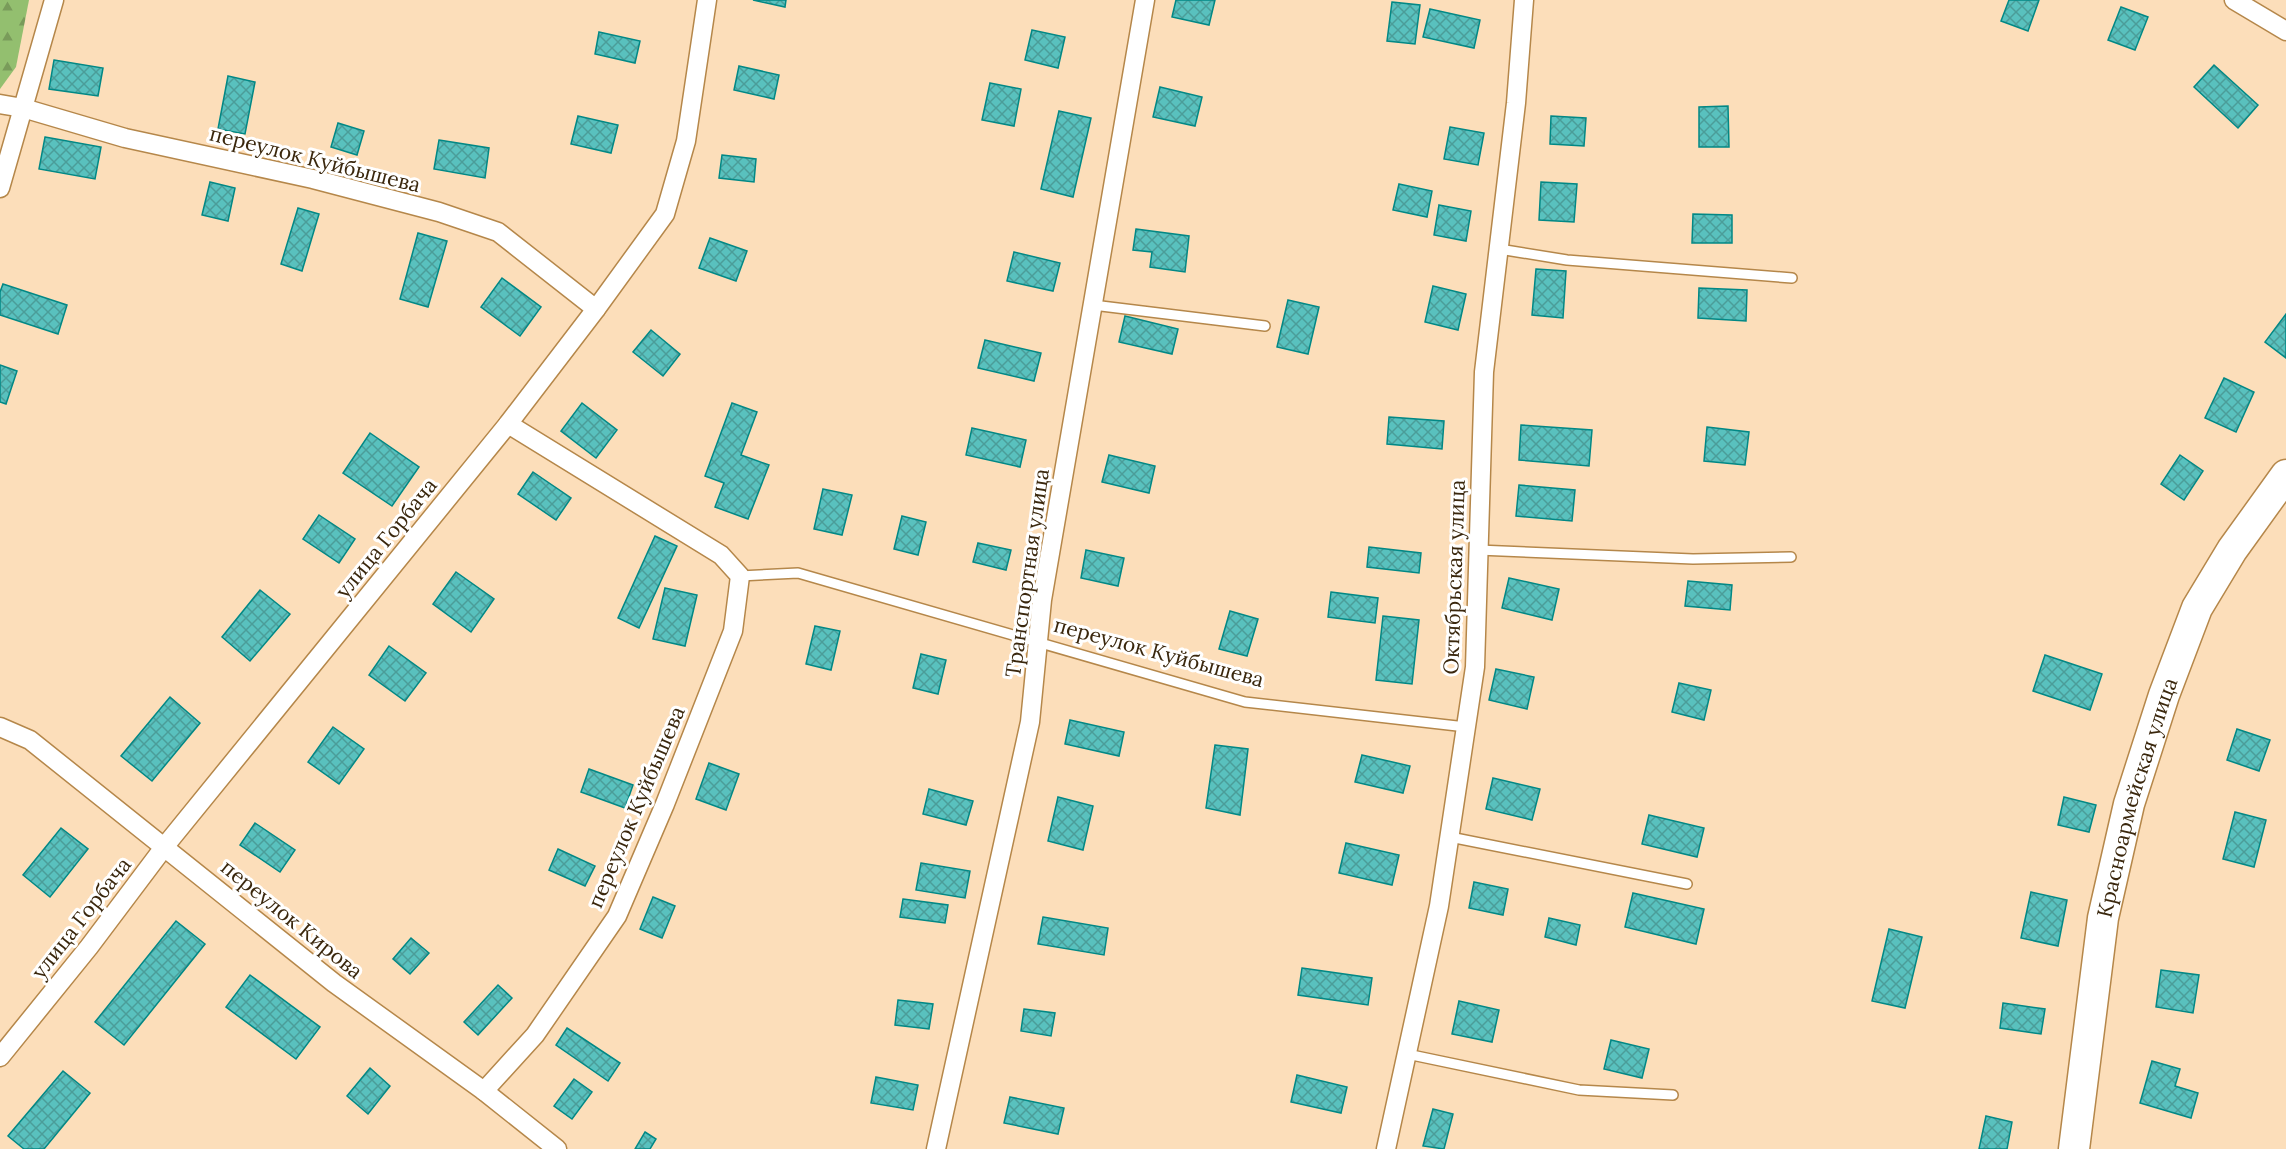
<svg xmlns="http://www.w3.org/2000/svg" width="2286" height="1149" viewBox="0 0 2286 1149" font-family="Lora,serif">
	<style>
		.forest { fill: url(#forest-firs) }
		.building { fill: url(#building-cross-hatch); stroke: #028885; stroke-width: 1.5 }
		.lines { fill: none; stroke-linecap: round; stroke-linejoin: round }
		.service-casing { stroke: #b5874a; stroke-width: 12 }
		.minor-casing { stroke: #b5874a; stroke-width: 21 }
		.primary-casing { stroke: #b5874a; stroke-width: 33 }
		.service { stroke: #fff; stroke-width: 9 }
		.minor { stroke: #fff; stroke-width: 18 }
		.primary { stroke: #fff; stroke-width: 30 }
		.labels { text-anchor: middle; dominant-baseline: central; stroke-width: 6; stroke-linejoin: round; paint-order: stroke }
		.street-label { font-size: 21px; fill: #3a270d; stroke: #fff }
	</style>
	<defs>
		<pattern id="forest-firs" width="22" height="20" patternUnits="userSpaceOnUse" patternTransform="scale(1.5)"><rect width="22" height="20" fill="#93bf6f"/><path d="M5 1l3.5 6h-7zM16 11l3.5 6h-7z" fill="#799b5a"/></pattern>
		<pattern id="building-cross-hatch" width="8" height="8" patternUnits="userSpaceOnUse" patternTransform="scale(1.5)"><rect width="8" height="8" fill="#59c1be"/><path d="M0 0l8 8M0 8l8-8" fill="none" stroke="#4b9d99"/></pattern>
	</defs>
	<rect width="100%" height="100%" fill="#fcdeba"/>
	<!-- forest -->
	<path class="forest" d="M0 0H29L16 67 0 89Z"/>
	<!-- building -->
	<g class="building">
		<path d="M753 0H786L785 7Z"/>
		<path d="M1176 0H1215L1209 25 1172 17Z"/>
		<path d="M2009 0H2039L2028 31 2001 21Z"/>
		<path d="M1392 2 1420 5 1415 44 1387 41Z"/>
		<path d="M2121 7 2148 17 2135 50 2108 40Z"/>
		<path d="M1430 9 1480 20 1474 48 1423 37Z"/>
		<path d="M1032 30 1065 37 1058 68 1025 60Z"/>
		<path d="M599 32 640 41 635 63 595 54Z"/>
		<path d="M54 60 103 68 98 96 49 89Z"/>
		<path d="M2214 65 2258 105 2238 128 2194 87Z"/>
		<path d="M739 66 779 75 774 99 734 90Z"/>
		<path d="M228 76 255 82 245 134 218 129Z"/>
		<path d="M990 83 1021 89 1014 126 982 120Z"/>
		<path d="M1160 87 1202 97 1195 126 1153 117Z"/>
		<path d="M1728 106 1729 147H1699V107Z"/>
		<path d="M1059 111 1091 118 1073 197 1041 189Z"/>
		<path d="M578 116 618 125 611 153 571 144Z"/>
		<path d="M1551 116 1586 118 1584 146 1550 144Z"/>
		<path d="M338 123 364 131 357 155 331 147Z"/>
		<path d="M1450 127 1484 133 1478 165 1444 159Z"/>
		<path d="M45 137 101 147 95 179 39 169Z"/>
		<path d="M439 140 489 148 485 178 434 169Z"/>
		<path d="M722 155 756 159 754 182 719 178Z"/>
		<path d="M210 182 235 188 228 221 202 215Z"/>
		<path d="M1541 182 1577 184 1574 222 1539 220Z"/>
		<path d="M1399 184 1432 191 1427 217 1393 210Z"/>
		<path d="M1439 205 1471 211 1466 241 1434 235Z"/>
		<path d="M298 208 319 214 302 271 281 264Z"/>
		<path d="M1693 214 1732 215V243H1692Z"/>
		<path d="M1136 229 1189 236 1185 272 1150 267 1152 252 1133 250Z"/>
		<path d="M418 233 447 241 428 307 400 299Z"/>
		<path d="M710 238 747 251 736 281 699 268Z"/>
		<path d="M1014 252 1060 263 1053 291 1007 281Z"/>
		<path d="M1536 269 1566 271 1563 318 1532 315Z"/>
		<path d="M502 278 541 307 520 336 481 307Z"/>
		<path d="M3 284 67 305 58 334 0 315V292Z"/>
		<path d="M1433 286 1466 294 1458 330 1425 322Z"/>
		<path d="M1699 288 1747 290 1746 321 1698 318Z"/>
		<path d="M1288 300 1319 307 1308 354 1277 347Z"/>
		<path d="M2286 314V358L2265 342Z"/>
		<path d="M1125 316 1178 329 1172 354 1119 342Z"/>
		<path d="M651 330 680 354 663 376 633 352Z"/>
		<path d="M985 340 1041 353 1034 381 978 368Z"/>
		<path d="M0 365 17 371 6 404 0 402Z"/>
		<path d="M2224 378 2254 392 2236 432 2205 418Z"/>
		<path d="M582 403 617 430 596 458 561 431Z"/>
		<path d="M732 403 757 412 741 455 769 465 748 519 715 507 724 483 705 476Z"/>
		<path d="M1389 417 1444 421 1442 449 1387 444Z"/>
		<path d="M1521 425 1592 430 1589 466 1519 460Z"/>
		<path d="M1707 427 1749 432 1745 465 1704 461Z"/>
		<path d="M972 428 1026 440 1020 467 966 455Z"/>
		<path d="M370 433 419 467 392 506 343 473Z"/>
		<path d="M1109 455 1155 466 1149 493 1102 482Z"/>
		<path d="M2180 455 2203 471 2184 500 2161 484Z"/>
		<path d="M533 472 571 498 556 520 518 494Z"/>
		<path d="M1519 485 1575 490 1572 521 1516 516Z"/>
		<path d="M823 489 852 495 842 535 814 529Z"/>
		<path d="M319 515 355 539 339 563 303 539Z"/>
		<path d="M902 516 926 522 918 555 894 549Z"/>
		<path d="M655 536 677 546 639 628 618 618Z"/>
		<path d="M978 543 1011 550 1006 570 973 562Z"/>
		<path d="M1369 547 1421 553 1419 573 1367 567Z"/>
		<path d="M1086 550 1124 558 1118 586 1081 578Z"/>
		<path d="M456 572 494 599 471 632 433 604Z"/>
		<path d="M1509 578 1559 589 1552 620 1502 608Z"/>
		<path d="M1688 581 1732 585 1730 610 1685 606Z"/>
		<path d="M665 588 697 595 685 646 653 639Z"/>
		<path d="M260 590 290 614 250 661 222 637Z"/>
		<path d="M1331 592 1378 598 1375 623 1328 617Z"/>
		<path d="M1230 611 1258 619 1247 656 1219 649Z"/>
		<path d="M1383 616 1419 620 1412 684 1376 680Z"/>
		<path d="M815 626 840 631 831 670 806 664Z"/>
		<path d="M389 646 426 673 405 701 369 675Z"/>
		<path d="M921 654 946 660 938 694 913 688Z"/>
		<path d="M2045 655 2102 674 2090 710 2033 691Z"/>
		<path d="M1496 669 1534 677 1527 709 1489 700Z"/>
		<path d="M1679 683 1711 690 1704 720 1672 712Z"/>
		<path d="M170 697 200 723 152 781 121 756Z"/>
		<path d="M1070 720 1124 732 1119 756 1065 744Z"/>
		<path d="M333 727 364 749 339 784 308 762Z"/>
		<path d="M2237 729 2270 740 2259 771 2227 760Z"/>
		<path d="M1215 745 1248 749 1240 815 1206 808Z"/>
		<path d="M1362 755 1410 766 1403 793 1355 782Z"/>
		<path d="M709 763 739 774 726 810 696 799Z"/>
		<path d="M589 769 633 785 625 808 581 792Z"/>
		<path d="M1493 778 1540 789 1532 820 1486 809Z"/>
		<path d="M929 789 973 801 966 825 923 814Z"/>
		<path d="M1058 797 1093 806 1083 850 1048 841Z"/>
		<path d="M2064 797 2096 805 2089 832 2058 825Z"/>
		<path d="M2235 812 2266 820 2254 867 2223 859Z"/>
		<path d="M1649 815 1704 828 1697 857 1642 844Z"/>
		<path d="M255 823 295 850 280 872 240 845Z"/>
		<path d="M61 828 88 849 50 897 23 875Z"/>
		<path d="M1346 843 1399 855 1392 885 1339 873Z"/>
		<path d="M558 849 595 866 585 886 549 870Z"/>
		<path d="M921 863 970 871 965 898 916 890Z"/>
		<path d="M1474 882 1508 889 1503 915 1469 908Z"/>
		<path d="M2031 892 2067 900 2058 946 2021 938Z"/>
		<path d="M1633 893 1704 909 1696 944 1625 927Z"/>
		<path d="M653 897 675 906 662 938 640 929Z"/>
		<path d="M903 899 948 905 945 923 900 917Z"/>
		<path d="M1043 917 1108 928 1104 955 1038 944Z"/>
		<path d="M1549 918 1580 925 1576 945 1545 937Z"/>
		<path d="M176 921 205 944 124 1045 95 1022Z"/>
		<path d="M1889 929 1922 937 1905 1008 1872 1001Z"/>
		<path d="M411 938 429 953 410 974 393 959Z"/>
		<path d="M1302 968 1372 978 1368 1005 1298 995Z"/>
		<path d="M2161 970 2199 975 2193 1013 2156 1007Z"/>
		<path d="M250 975 320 1027 296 1059 226 1007Z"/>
		<path d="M498 985 512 998 478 1035 464 1022Z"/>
		<path d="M898 1000 933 1004 929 1029 895 1025Z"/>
		<path d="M1459 1001 1499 1010 1492 1042 1452 1034Z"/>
		<path d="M2003 1003 2045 1009 2041 1034 2000 1028Z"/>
		<path d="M1024 1009 1055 1013 1051 1036 1021 1031Z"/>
		<path d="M567 1028 620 1063 608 1081 556 1045Z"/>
		<path d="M1611 1040 1649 1049 1642 1078 1604 1069Z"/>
		<path d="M2152 1061 2180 1069 2175 1086 2198 1093 2191 1118 2140 1103Z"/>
		<path d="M370 1068 390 1086 368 1114 347 1096Z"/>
		<path d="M63 1071 90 1093 44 1149H24L8 1136Z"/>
		<path d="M1297 1075 1347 1087 1341 1113 1291 1102Z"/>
		<path d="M876 1077 918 1085 913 1110 871 1103Z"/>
		<path d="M574 1079 592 1092 572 1119 554 1106Z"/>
		<path d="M1010 1097 1064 1108 1058 1134 1004 1123Z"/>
		<path d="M1433 1109 1453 1114 1444 1149 1423 1146Z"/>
		<path d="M1986 1116 2012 1122 2007 1149H1979Z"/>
		<path d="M645 1132 656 1139 650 1149H635Z"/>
	</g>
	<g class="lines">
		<defs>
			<g id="service">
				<path d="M1499 249 1567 260 1792 278"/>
				<path d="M1093 305 1265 326"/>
				<path d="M1478 550 1693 559 1791 557"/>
				<path d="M740 576 798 573 1245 702 1466 727"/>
				<path d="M1450 837 1687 884"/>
				<path d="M1407 1054 1579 1090 1673 1095"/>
			</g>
			<g id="minor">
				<path d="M2234 0 2286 31"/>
				<path d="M0 104 23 108 125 138 313 179 439 212 498 232 596 309"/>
				<path d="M0 188 54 0"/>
				<path d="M0 727 30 740 334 983 484 1091 557 1149"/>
				<path d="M0 1057 89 947 165 846 508 424 596 309 665 214 686 141 707 0"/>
				<path d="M484 1091 535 1035 617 916 665 804 733 631 740 576 721 555 508 424"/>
				<path d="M936 1149 1030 722 1042 600 1145 0"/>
				<path d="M1386 1149 1439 906 1475 667 1484 372 1516 103 1524 0"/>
			</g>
			<g id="primary">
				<path id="s1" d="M2074 1149 2103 918 2129 804 2164 695 2197 608 2232 550 2286 475"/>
			</g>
		</defs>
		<!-- service casing -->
		<use href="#service" class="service-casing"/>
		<!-- minor casing -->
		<use href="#minor" class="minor-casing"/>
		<!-- primary casing -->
		<use href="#primary" class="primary-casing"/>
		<!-- service -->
		<use href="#service" class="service"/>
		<!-- minor -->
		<use href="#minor" class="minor"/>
		<!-- primary -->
		<use href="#primary" class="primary"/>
	</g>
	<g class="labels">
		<!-- street labels -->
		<g class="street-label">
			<text transform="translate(315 159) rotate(14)">переулок Куйбышева</text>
			<text transform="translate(386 538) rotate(-51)">улица Горбача</text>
			<text transform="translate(1027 573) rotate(-82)">Транспортная улица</text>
			<text transform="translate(1454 577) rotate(-88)">Октябрьская улица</text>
			<text transform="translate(1159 652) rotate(15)">переулок Куйбышева</text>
			<text stroke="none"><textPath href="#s1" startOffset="358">Красноармейская улица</textPath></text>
			<text transform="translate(636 807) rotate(-67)">переулок Куйбышева</text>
			<text transform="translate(81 918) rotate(-52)">улица Горбача</text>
			<text transform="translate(292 919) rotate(39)">переулок Кирова</text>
		</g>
	</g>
</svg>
